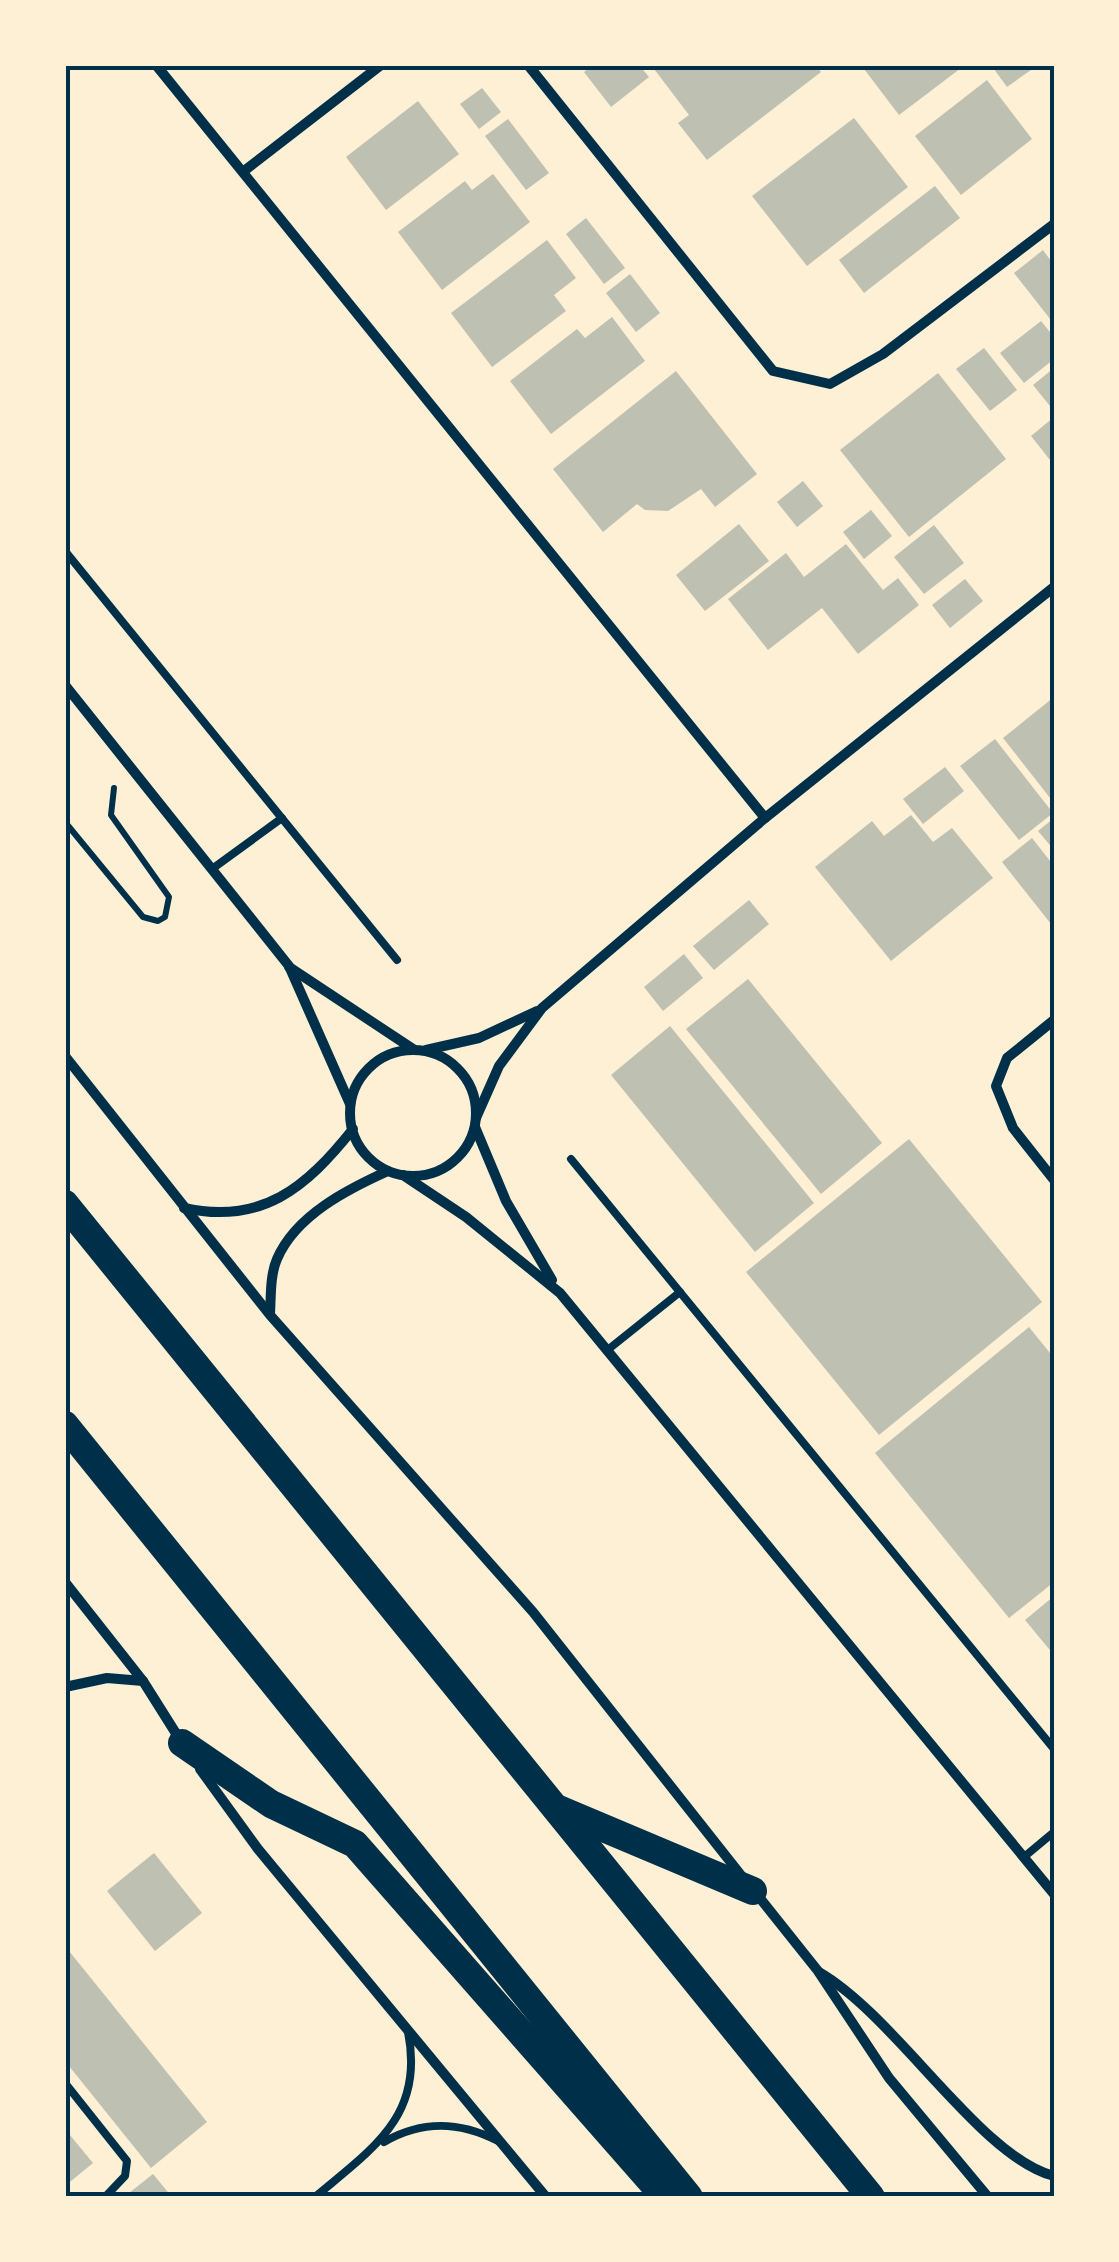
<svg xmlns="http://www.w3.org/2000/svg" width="1119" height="2262" viewBox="0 0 1119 2262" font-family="Raleway,sans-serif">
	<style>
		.building { fill: #bec0b2 }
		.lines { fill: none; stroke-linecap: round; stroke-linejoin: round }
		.path { stroke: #003049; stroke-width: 6 }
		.service { stroke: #003049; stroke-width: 8 }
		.minor { stroke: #003049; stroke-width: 10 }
		.trunk { stroke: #003049; stroke-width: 28 }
		.neatline { fill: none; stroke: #003049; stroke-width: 4 }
	</style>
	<rect width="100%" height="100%" fill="#fdf0d5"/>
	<!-- building -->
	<g class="building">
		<path d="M593 65H639L649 77 611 107 584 72Z"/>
		<path d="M651 65H815L821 72 707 160 678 123 689 115Z"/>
		<path d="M861 65H965L899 115Z"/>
		<path d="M991 65H1038L1007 87Z"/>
		<path d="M987 80 1032 139 961 195 915 136Z"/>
		<path d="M482 88 501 112 479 129 460 104Z"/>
		<path d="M418 101 459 154 386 210 346 157Z"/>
		<path d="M854 118 908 187 807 266 752 196Z"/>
		<path d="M508 119 549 173 526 190 485 136Z"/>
		<path d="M493 174 530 222 442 290 398 232 465 181 472 190Z"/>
		<path d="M935 186 960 218 864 293 839 260Z"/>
		<path d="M586 218 625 268 604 284 566 234Z"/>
		<path d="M547 240 576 278 554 295 566 311 492 367 451 313Z"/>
		<path d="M1043 250 1054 265V324L1014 273Z"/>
		<path d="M630 274 660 313 636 332 606 293Z"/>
		<path d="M612 317 645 361 551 434 510 381 577 329 585 338Z"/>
		<path d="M1041 321 1054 337V359L1024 383 1000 353Z"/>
		<path d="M984 348 1017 390 990 411 956 369Z"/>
		<path d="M1054 368V411L1033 385Z"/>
		<path d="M676 371 757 474 715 507 701 489 668 511 645 510 637 504 603 532 553 469Z"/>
		<path d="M938 373 1006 459 909 537 840 450Z"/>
		<path d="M1054 417V465L1031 436Z"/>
		<path d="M803 481 823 506 797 527 777 502Z"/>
		<path d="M871 510 892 536 864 559 843 532Z"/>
		<path d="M739 524 769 561 705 611 676 575Z"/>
		<path d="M934 525 964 563 924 594 894 557Z"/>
		<path d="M846 544 883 590 898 578 919 605 858 654 822 608 768 650 728 599 786 553 804 577Z"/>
		<path d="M965 579 983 601 950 628 932 605Z"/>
		<path d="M1054 697V803L1003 738Z"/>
		<path d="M995 739 1053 813 1019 840 960 766Z"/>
		<path d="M945 767 964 791 923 824 903 799Z"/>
		<path d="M911 815 933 842 952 828 993 878 891 961 815 867 872 821 884 836Z"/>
		<path d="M1054 818V850L1038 831Z"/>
		<path d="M1032 838 1054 866 1051 924 1002 862Z"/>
		<path d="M749 900 769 924 714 970 693 946Z"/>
		<path d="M684 954 703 978 663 1011 644 987Z"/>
		<path d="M748 979 882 1143 821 1194 686 1029Z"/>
		<path d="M670 1026 814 1203 755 1252 611 1075Z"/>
		<path d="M909 1139 1042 1302 879 1435 746 1272Z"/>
		<path d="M1029 1327 1054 1358V1582L1009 1618 875 1453Z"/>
		<path d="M1054 1596V1655L1025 1620Z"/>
		<path d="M154 1853 202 1913 155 1951 107 1891Z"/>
		<path d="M65 1946 207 2122 151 2168 65 2061Z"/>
		<path d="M65 2129 93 2163 65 2186Z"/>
		<path d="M153 2174 172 2197H124Z"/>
	</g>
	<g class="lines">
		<!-- path -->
		<path class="path" d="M65 822 143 917 158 921 165 917 169 897 111 815 114 788"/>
		<!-- service -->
		<g class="service">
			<path d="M65 551 397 960"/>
			<path d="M212 869 282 818"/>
			<path d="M571 1159 1054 1749"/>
			<path d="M610 1348 680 1292"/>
			<path d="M1024 1857 1054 1832"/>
			<path d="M65 2083 127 2161 125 2176 105 2197"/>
			<path d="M384 2142C422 2120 459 2121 498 2141"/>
			<path d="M315 2197C372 2149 425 2116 408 2032"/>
		</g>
		<!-- minor -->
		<g class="minor">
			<path d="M156 65 765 818"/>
			<path d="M528 65 773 371 830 384 883 354 1054 224"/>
			<path d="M244 171 381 65"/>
			<path d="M65 685 289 966 350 1104"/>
			<path d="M289 967 413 1049"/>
			<path d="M1054 1020 1007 1058 996 1086 1013 1128 1054 1180"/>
			<path d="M426 1050 479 1038 537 1011"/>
			<circle cx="413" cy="1113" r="63"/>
			<path d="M65 1056 270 1315 533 1612 744 1879"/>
			<path d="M476 1118 499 1066 542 1008 765 818 1054 587"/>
			<path d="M475 1127 506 1201 552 1280"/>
			<path d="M403 1175 466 1217 560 1293 1054 1894"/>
			<path d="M184 1208C262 1225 306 1188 353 1129"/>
			<path d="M270 1314C271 1297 270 1275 277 1259 296 1215 348 1189 388 1171"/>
			<path d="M65 1582 143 1681 182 1743"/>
			<path d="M65 1687 107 1678 143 1681"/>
			<path d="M200 1769 258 1849 546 2197"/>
			<path d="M755 1892 818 1971 889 2078 988 2197"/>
			<path d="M819 1972C897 2017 980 2157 1054 2176"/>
		</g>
		<!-- trunk -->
		<g class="trunk">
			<path d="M65 1204 871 2197"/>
			<path d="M65 1425 689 2197"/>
			<path d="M182 1743 271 1804 355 1844 665 2197"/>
			<path d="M556 1808 753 1891"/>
		</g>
	</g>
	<!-- border -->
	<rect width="1119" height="2262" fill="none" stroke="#fdf0d5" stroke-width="135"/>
	<rect x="68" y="68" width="984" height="2126" class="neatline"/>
</svg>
